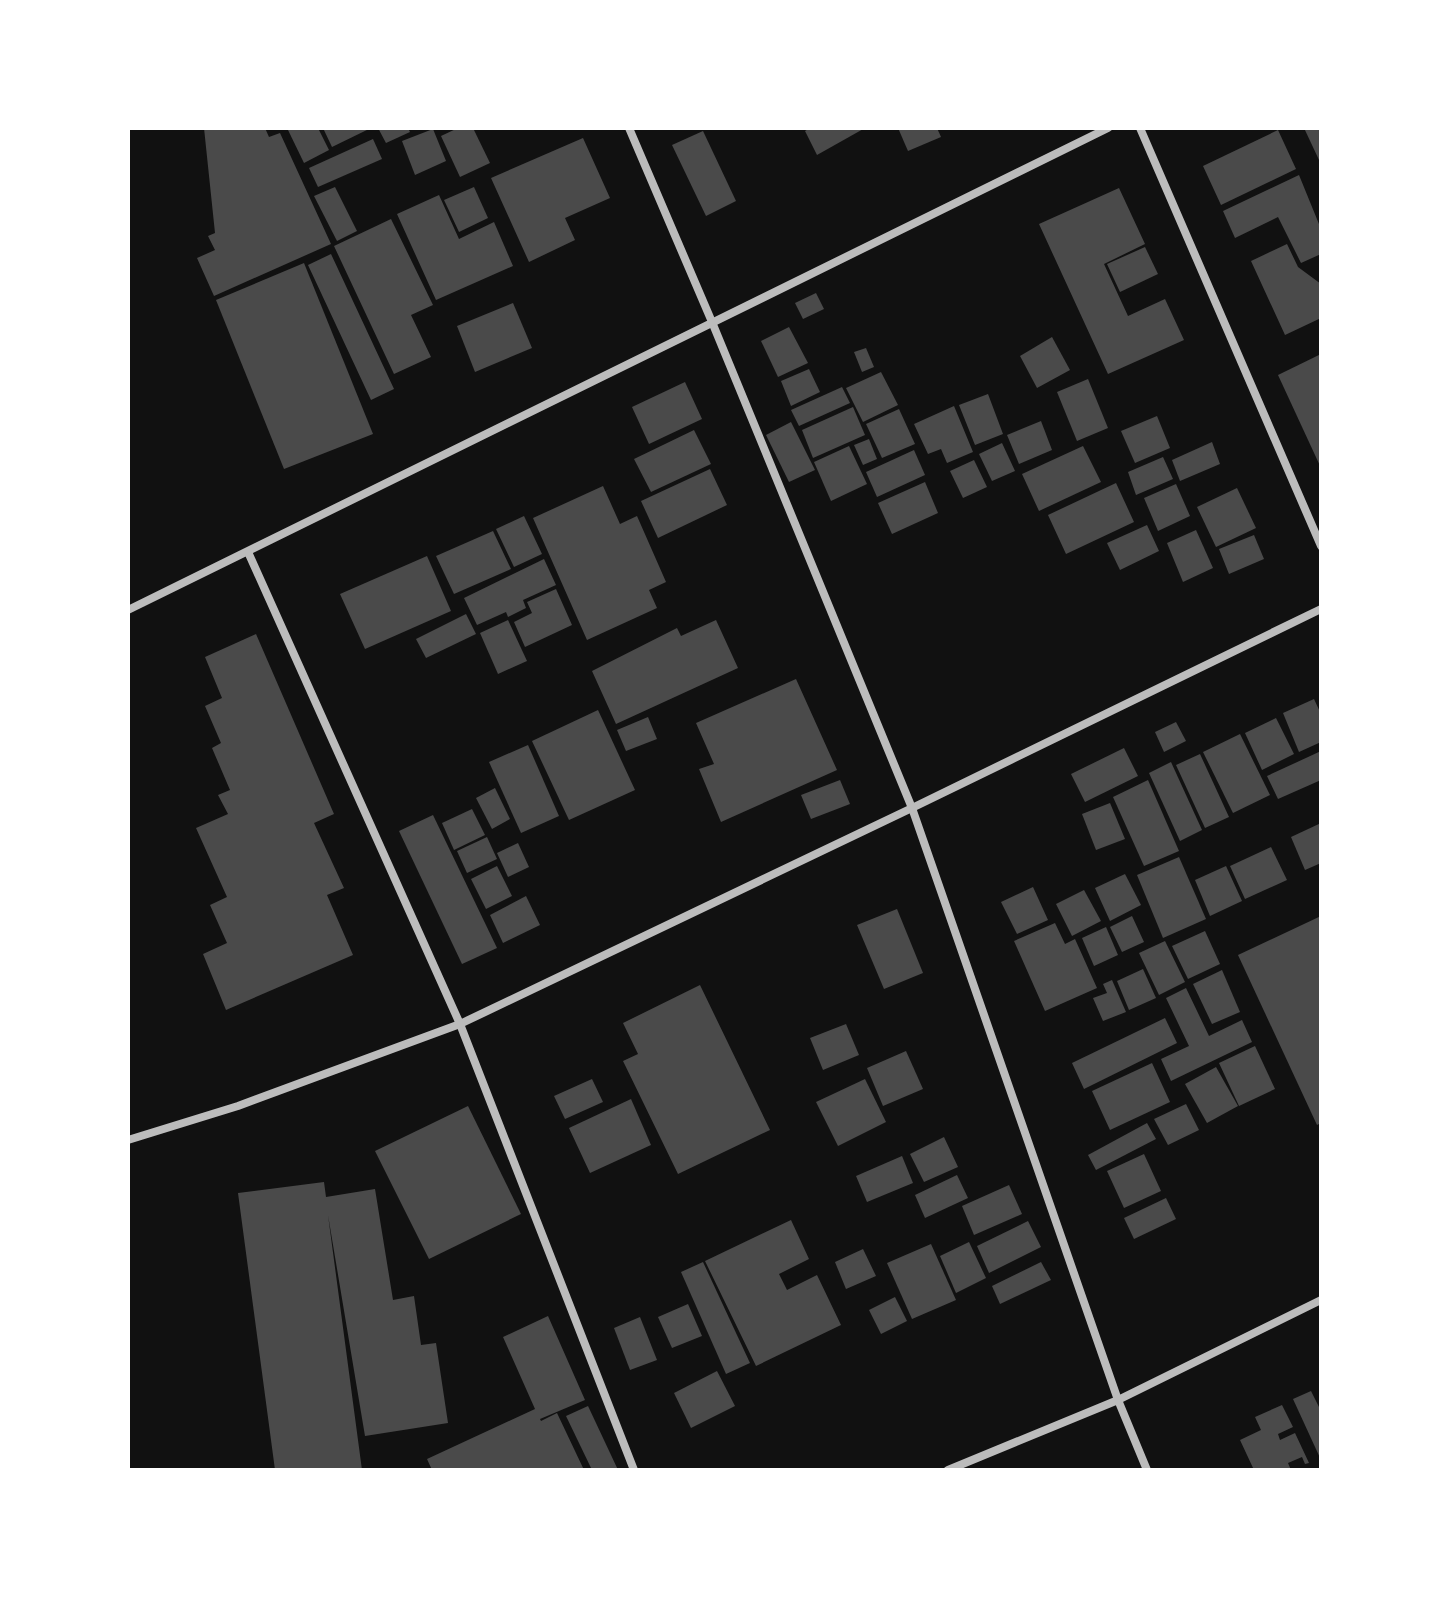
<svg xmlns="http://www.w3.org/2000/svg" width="1449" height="1598" viewBox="0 0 1449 1598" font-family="Ubuntu,sans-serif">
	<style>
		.building { fill: #4a4a4a }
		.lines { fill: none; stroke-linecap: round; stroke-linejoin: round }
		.minor { stroke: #bcbcbc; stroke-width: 8 }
	</style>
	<rect width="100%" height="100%" fill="#111"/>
	<!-- building -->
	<g class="building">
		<path d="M204 128H265L269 137 280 133 331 244 214 296 197 258 215 250 208 236 215 233Z"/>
		<path d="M292 128H318L329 150 304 163 288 130Z"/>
		<path d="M323 128H371L332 147Z"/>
		<path d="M378 128H408L410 132 386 143Z"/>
		<path d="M458 128H473L490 163 460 177 441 136Z"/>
		<path d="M810 128H865L817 155 805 131Z"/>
		<path d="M898 128H937L941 137 908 151Z"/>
		<path d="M1304 128H1321V159L1319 160Z"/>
		<path d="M433 129 446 161 415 175 402 141Z"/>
		<path d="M1278 130 1296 169 1221 205 1203 166Z"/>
		<path d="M703 131 736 201 706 216 672 145Z"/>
		<path d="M583 138 610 198 565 218 575 240 529 262 491 178Z"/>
		<path d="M373 139 382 159 318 187 309 168Z"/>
		<path d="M1299 175 1321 229V254L1301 263 1278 217 1235 238 1223 211Z"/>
		<path d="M335 187 357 231 337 241 314 196Z"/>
		<path d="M474 187 488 218 459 232 444 200Z"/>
		<path d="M1119 188 1145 244 1104 264 1128 316 1165 299 1184 340 1108 374 1039 224Z"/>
		<path d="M439 195 459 239 494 222 513 266 436 300 397 214Z"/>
		<path d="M391 219 433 305 411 315 431 357 394 374 334 246Z"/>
		<path d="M1287 244 1298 267 1321 284V318L1285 335 1251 261Z"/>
		<path d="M1145 247 1158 274 1120 292 1107 264Z"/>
		<path d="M331 254 394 389 371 400 308 265Z"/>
		<path d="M304 263 373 434 284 469 216 300Z"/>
		<path d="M816 293 824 309 803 319 795 303Z"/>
		<path d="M513 303 532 348 475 372 457 326Z"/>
		<path d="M789 327 808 363 778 377 761 341Z"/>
		<path d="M1052 337 1070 370 1037 388 1020 356Z"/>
		<path d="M866 348 874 367 862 372 854 352Z"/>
		<path d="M1321 354V468L1278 375Z"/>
		<path d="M809 369 820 392 791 406 781 381Z"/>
		<path d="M881 372 898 405 863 422 846 388Z"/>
		<path d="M1088 379 1108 428 1077 441 1057 392Z"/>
		<path d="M685 382 702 419 649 444 632 407Z"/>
		<path d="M842 387 850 403 799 426 791 410Z"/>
		<path d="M988 394 1003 434 975 445 959 405Z"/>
		<path d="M954 406 973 452 947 463 941 449 928 454 914 424Z"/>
		<path d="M853 407 865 435 813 458 802 430Z"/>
		<path d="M899 409 915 444 882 458 866 424Z"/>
		<path d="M1157 416 1170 448 1135 463 1121 431Z"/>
		<path d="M1041 421 1052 450 1019 464 1007 435Z"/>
		<path d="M791 422 815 470 789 482 766 435Z"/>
		<path d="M694 430 711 464 651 492 634 459Z"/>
		<path d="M869 439 877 459 863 465 854 445Z"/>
		<path d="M1212 442 1220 464 1180 481 1172 460Z"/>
		<path d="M1002 443 1015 471 992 481 979 454Z"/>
		<path d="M849 446 867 484 831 501 814 462Z"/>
		<path d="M1083 446 1101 482 1039 511 1022 474Z"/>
		<path d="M914 450 925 475 877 497 866 472Z"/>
		<path d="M1163 457 1173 479 1136 495 1128 472Z"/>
		<path d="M974 460 987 487 963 498 950 471Z"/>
		<path d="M710 469 727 505 658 538 641 501Z"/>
		<path d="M925 482 938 513 892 534 878 503Z"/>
		<path d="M1116 483 1134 522 1066 554 1048 515Z"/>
		<path d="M1176 484 1190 516 1158 531 1144 498Z"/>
		<path d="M603 486 620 524 637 516 666 582 649 590 657 608 587 640 533 518Z"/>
		<path d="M1237 488 1256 528 1216 547 1197 507Z"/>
		<path d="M524 516 542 554 514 567 496 529Z"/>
		<path d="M1147 525 1159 551 1120 570 1107 543Z"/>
		<path d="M1196 530 1213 568 1183 582 1167 543Z"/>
		<path d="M493 531 511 569 454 594 436 556Z"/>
		<path d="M1254 535 1264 559 1229 574 1219 549Z"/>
		<path d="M427 556 451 611 365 649 340 594Z"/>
		<path d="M544 559 556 585 523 600 526 608 508 617 506 612 477 625 464 598Z"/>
		<path d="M556 589 572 625 525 647 514 622 532 613 527 602Z"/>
		<path d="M466 614 476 634 426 658 416 639Z"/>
		<path d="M508 620 527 661 498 674 480 633Z"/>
		<path d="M716 620 738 668 616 724 592 671 677 628 681 636Z"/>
		<path d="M256 634 334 814 314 823 344 888 327 895 353 955 226 1010 203 954 227 943 210 905 227 897 196 828 228 814 218 795 230 790 212 748 221 743 205 706 222 698 205 657Z"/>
		<path d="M796 679 837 770 721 822 699 769 714 764 696 723Z"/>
		<path d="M1314 699 1321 714V742L1299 752 1283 713Z"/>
		<path d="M598 710 635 790 569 820 532 741Z"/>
		<path d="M648 717 657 739 626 751 617 730Z"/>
		<path d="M1276 718 1294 754 1262 770 1245 733Z"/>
		<path d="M1176 722 1186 741 1164 752 1155 732Z"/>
		<path d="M1240 734 1270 795 1233 813 1203 752Z"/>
		<path d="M528 745 559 816 521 833 489 762Z"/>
		<path d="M1124 748 1138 776 1085 802 1071 774Z"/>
		<path d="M1321 751V780L1278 799 1267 776Z"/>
		<path d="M1200 754 1229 817 1205 828 1176 765Z"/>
		<path d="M1171 762 1202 830 1180 841 1149 773Z"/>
		<path d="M840 780 850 804 811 819 801 795Z"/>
		<path d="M1148 780 1179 851 1144 866 1113 797Z"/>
		<path d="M495 788 510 819 492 829 476 798Z"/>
		<path d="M1110 803 1125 839 1096 850 1082 814Z"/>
		<path d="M472 809 485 835 454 850 442 823Z"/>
		<path d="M433 815 497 948 462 964 399 831Z"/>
		<path d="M1321 823V863L1305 870 1291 837Z"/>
		<path d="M487 837 497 859 467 873 457 851Z"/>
		<path d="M518 843 529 867 508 877 497 853Z"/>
		<path d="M1271 847 1287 880 1245 899 1230 866Z"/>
		<path d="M1179 857 1206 919 1163 938 1137 875Z"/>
		<path d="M497 866 512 896 486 909 471 879Z"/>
		<path d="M1226 866 1242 901 1210 916 1195 880Z"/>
		<path d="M1125 874 1141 905 1110 921 1095 888Z"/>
		<path d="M1033 887 1048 920 1017 934 1001 902Z"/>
		<path d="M1084 890 1101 921 1072 936 1056 904Z"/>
		<path d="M526 896 540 925 503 943 490 915Z"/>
		<path d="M897 909 923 973 884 989 857 925Z"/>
		<path d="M1132 916 1144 942 1122 952 1110 927Z"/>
		<path d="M1321 916V1123L1317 1125 1238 955Z"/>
		<path d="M1055 923 1065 944 1075 939 1097 988 1045 1011 1014 941Z"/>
		<path d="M1106 927 1118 955 1094 966 1082 938Z"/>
		<path d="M1205 931 1220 964 1188 979 1172 946Z"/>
		<path d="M1165 941 1185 982 1159 995 1139 953Z"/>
		<path d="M1143 969 1156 998 1129 1010 1117 981Z"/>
		<path d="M1222 970 1240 1012 1212 1024 1193 984Z"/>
		<path d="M1112 980 1126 1012 1103 1021 1093 998 1107 993 1103 984Z"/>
		<path d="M700 985 770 1130 678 1174 623 1061 638 1054 623 1023Z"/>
		<path d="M1186 988 1209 1036 1242 1020 1252 1042 1171 1081 1161 1059 1189 1046 1166 998Z"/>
		<path d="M1165 1018 1177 1043 1084 1089 1072 1063Z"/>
		<path d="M846 1024 859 1055 823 1070 810 1038Z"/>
		<path d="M1255 1046 1275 1089 1239 1106 1219 1063Z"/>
		<path d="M906 1051 923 1089 883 1106 867 1068Z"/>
		<path d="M1152 1063 1170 1102 1110 1130 1092 1091Z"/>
		<path d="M1216 1067 1238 1106 1207 1123 1185 1084Z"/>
		<path d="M592 1079 603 1102 565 1119 554 1096Z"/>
		<path d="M865 1079 886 1122 838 1146 816 1102Z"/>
		<path d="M631 1099 651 1145 590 1173 569 1128Z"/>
		<path d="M1186 1104 1199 1130 1168 1145 1154 1119Z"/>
		<path d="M468 1106 521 1214 429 1259 375 1151Z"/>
		<path d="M1147 1123 1156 1139 1096 1170 1088 1155Z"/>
		<path d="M944 1137 958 1167 924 1182 910 1154Z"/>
		<path d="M1144 1154 1161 1191 1124 1208 1107 1171Z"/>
		<path d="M902 1156 913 1183 867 1202 856 1176Z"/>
		<path d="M957 1175 968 1198 925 1218 915 1195Z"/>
		<path d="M324 1182 326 1197 375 1189 393 1300 414 1296 421 1345 436 1343 448 1423 365 1436 328 1215 362 1470H275L238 1193Z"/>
		<path d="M1009 1185 1022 1214 974 1235 962 1206Z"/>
		<path d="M1166 1198 1176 1219 1134 1239 1124 1218Z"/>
		<path d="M791 1220 809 1259 779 1274 787 1290 817 1275 841 1325 756 1366 705 1261Z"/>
		<path d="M1028 1221 1041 1247 989 1273 977 1246Z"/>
		<path d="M969 1242 986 1278 956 1293 940 1256Z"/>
		<path d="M931 1244 956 1300 912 1319 887 1263Z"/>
		<path d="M863 1249 876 1276 846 1289 835 1262Z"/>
		<path d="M703 1262 750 1363 726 1374 681 1272Z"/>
		<path d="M1041 1262 1051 1280 1000 1304 992 1286Z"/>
		<path d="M895 1297 907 1321 881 1334 869 1310Z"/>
		<path d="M688 1304 702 1336 672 1348 658 1317Z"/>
		<path d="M548 1316 585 1400 540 1419 541 1421 557 1413 584 1470H432L427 1459 535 1409 503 1337Z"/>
		<path d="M640 1317 657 1360 630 1370 614 1328Z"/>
		<path d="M717 1371 735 1406 691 1428 674 1393Z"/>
		<path d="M1311 1391 1321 1411V1460L1293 1399Z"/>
		<path d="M1282 1405 1293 1427 1278 1434 1280 1440 1295 1433 1309 1463 1305 1464 1302 1457 1288 1463 1291 1470H1254L1240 1440 1261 1430 1255 1417Z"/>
		<path d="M588 1406 618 1470H592L566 1416Z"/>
	</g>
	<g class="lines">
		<!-- minor -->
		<g class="minor">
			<path d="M629 128 712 322 912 808 1118 1400 1147 1470"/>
			<path d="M1140 128 1321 546"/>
			<path d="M248 552 460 1024 634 1470"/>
			<path d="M128 610 1108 128"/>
			<path d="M128 1140 238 1106 460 1024 912 808 1321 609"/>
			<path d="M948 1470 1118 1400 1321 1300"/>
		</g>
	</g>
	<!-- border -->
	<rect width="1449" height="1598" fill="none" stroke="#ffffff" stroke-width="260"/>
</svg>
